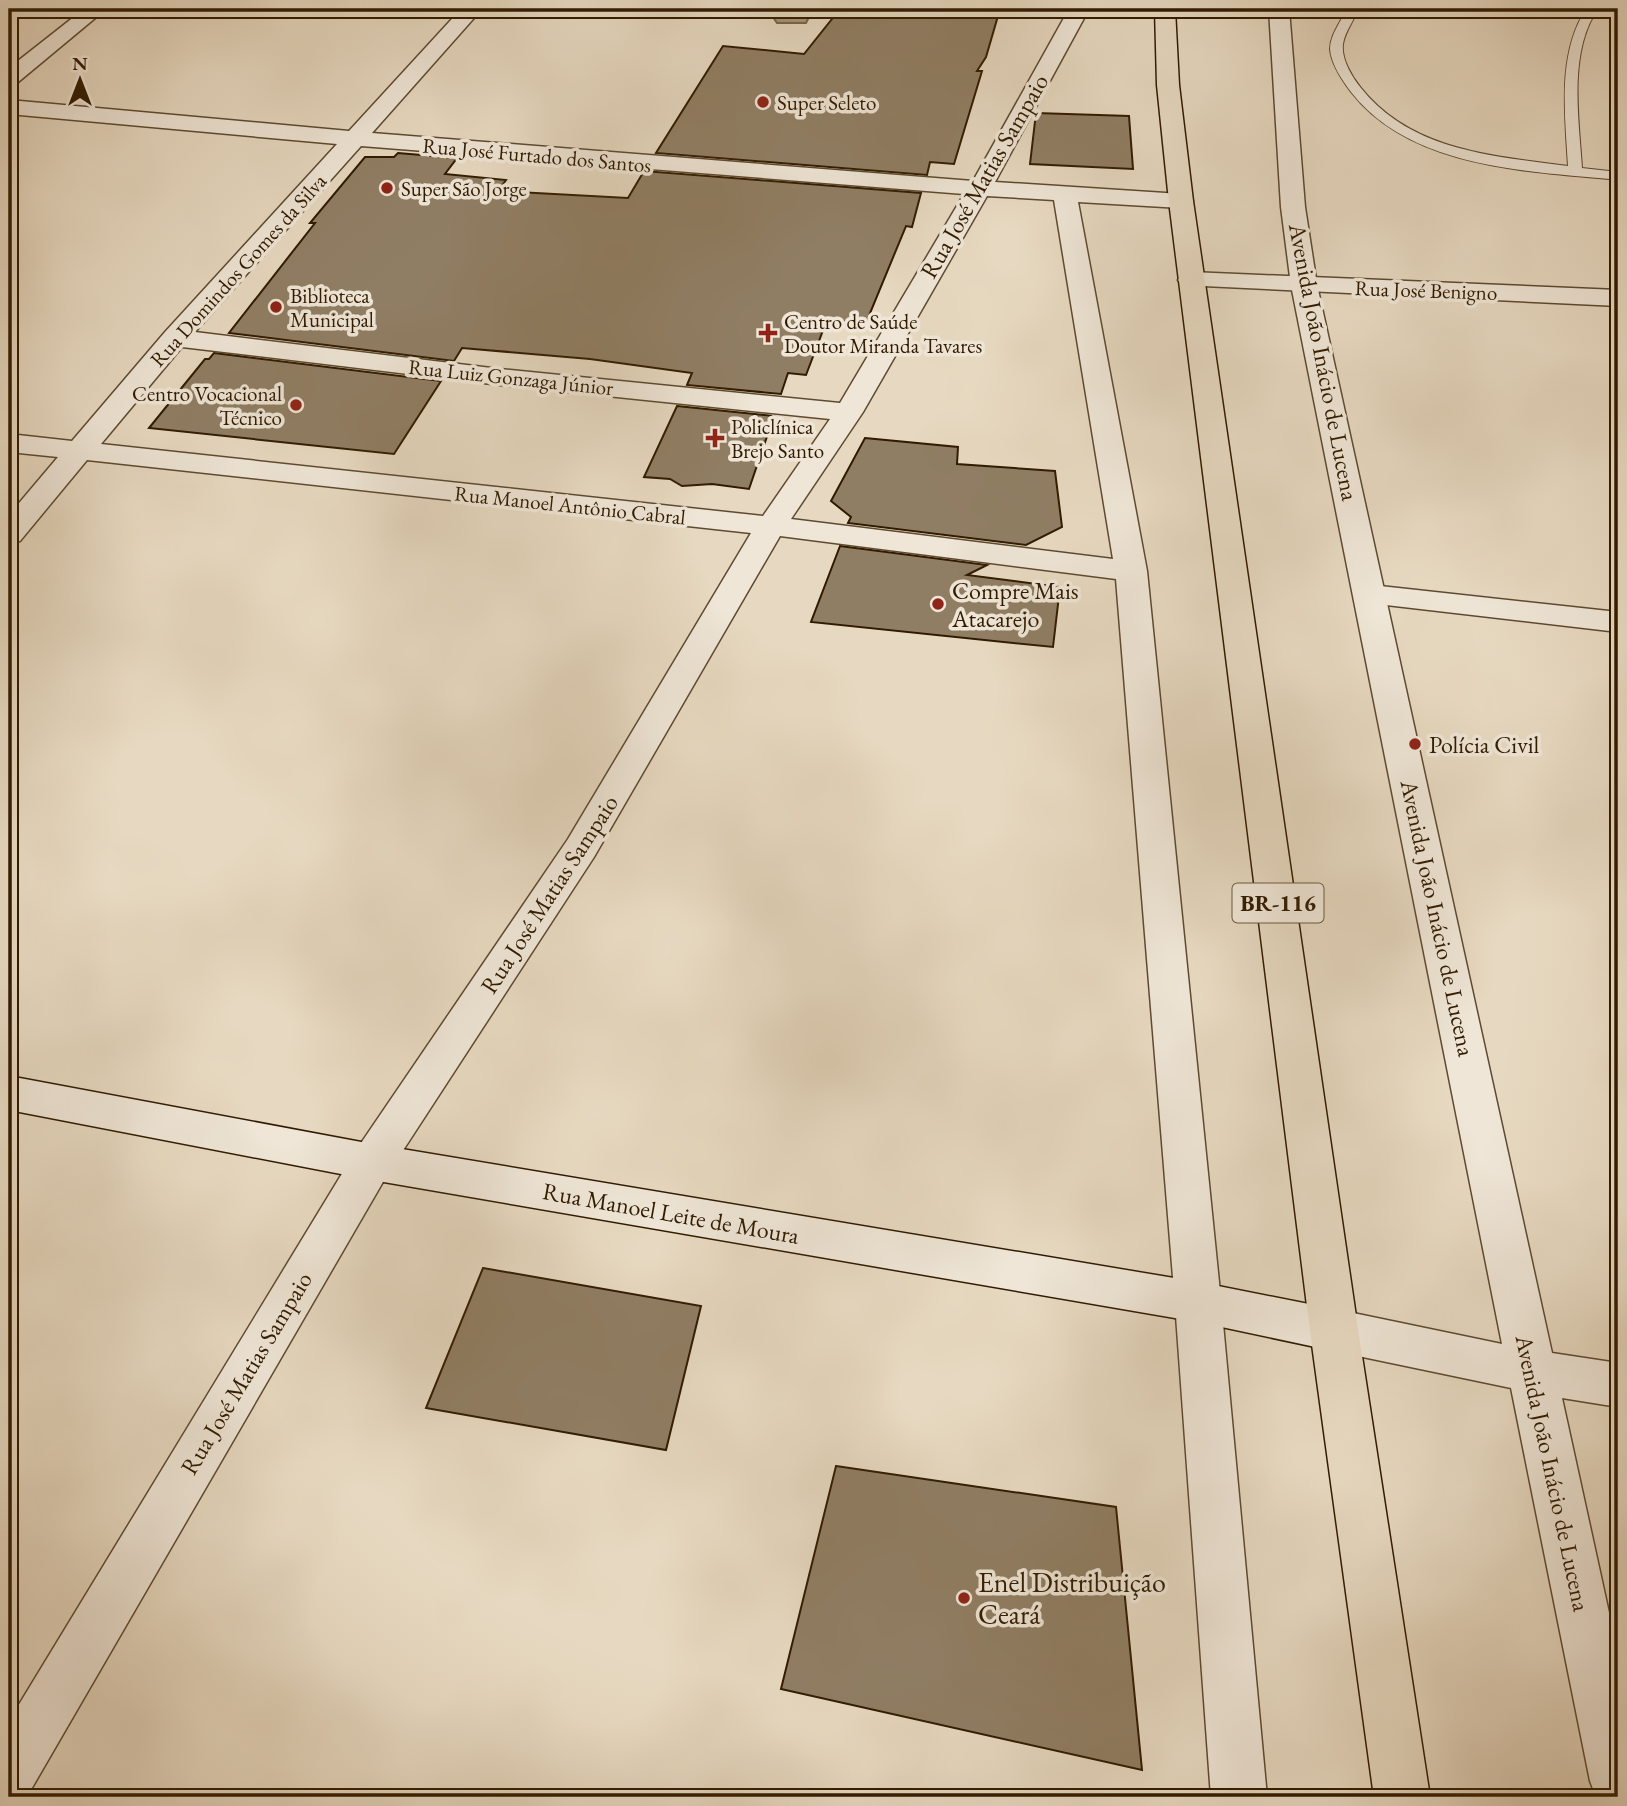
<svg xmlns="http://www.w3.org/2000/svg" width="1627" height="1806" viewBox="0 0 1627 1806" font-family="'EB Garamond',serif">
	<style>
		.water { fill: #a9987f; stroke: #79664c; stroke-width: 2 }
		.building { fill: #907e64; stroke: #311b00; stroke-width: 2 }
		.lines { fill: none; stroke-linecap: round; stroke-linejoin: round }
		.service-casing { stroke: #5e4a30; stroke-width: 2 }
		.minor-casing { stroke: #5e4a30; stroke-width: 3 }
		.tertiary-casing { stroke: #5e4a30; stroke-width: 3 }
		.secondary-casing { stroke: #311b00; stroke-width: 3 }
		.trunk-casing { stroke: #311b00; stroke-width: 3 }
		.service { fill: #efe6d7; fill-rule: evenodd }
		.minor { fill: #efe6d7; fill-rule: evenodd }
		.tertiary { fill: #efe6d7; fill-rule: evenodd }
		.secondary { fill: #efe6d7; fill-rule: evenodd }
		.trunk { fill: #e7d9c1; fill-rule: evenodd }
		.poi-dot { fill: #8f2418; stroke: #efe6d7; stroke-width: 2.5 }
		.labels { text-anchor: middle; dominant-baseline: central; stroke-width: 7; stroke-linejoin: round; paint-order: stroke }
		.far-poi-label { font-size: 21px; fill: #311b00; stroke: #efe6d7; text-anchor: start }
		.far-street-label { font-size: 21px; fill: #311b00; stroke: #efe6d7 }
		.shield { fill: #efe6d7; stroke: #6a5840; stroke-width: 2 }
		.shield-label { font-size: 23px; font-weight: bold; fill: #311b00 }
		.street-label { font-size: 24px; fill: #311b00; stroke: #efe6d7 }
		.poi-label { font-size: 24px; fill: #311b00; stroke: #efe6d7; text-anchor: start }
		.near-poi-label { font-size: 28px; fill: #311b00; stroke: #efe6d7; text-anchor: start }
	</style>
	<rect width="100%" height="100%" fill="#e7d9c1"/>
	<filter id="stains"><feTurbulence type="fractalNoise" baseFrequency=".00286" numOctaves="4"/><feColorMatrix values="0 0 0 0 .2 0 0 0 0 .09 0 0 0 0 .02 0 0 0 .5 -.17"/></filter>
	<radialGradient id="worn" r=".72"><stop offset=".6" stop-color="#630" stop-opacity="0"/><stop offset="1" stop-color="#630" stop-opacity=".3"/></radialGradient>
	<!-- water -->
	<path class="water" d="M778 9H821L811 13 806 23H777L773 17 787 15 783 9Z"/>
	<!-- building -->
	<g class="building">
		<path d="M840 9H1000L986 57 977 71H982L954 164 930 162 927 175 656 153 723 46 804 54Z"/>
		<path d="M1036 113 1129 116 1133 169 1030 164Z"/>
		<path d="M398 153 457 158 445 174 506 180 498 191 628 198 644 171 921 193 912 227 906 226 866 323 827 320 806 375 788 373 781 394 687 385 692 373 590 359 462 348 454 361 229 333 315 223H310L365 157H394Z"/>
		<path d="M214 353 441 381 394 454 149 428 205 359H209Z"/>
		<path d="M677 406 774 416 749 489 712 484 682 486 670 479 644 477Z"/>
		<path d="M865 438 958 447 957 464 1055 471 1062 527 1026 545 848 523 851 517 831 501Z"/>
		<path d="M840 546 987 565 967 575 1060 587 1053 647 811 622Z"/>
		<path d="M483 1268 701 1306 666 1450 426 1408Z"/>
		<path d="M836 1466 1116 1507 1142 1770 781 1689Z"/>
	</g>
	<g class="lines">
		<defs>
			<path id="service" d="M1346 9H1358C1354 21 1345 31 1343 44 1341 59 1352 77 1361 88 1411 151 1493 156 1568 166 1565 115 1557 54 1586 9H1618V13L1594 15C1569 58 1579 120 1582 168L1618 172V180C1528 171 1411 169 1351 92 1342 80 1331 64 1330 49 1330 35 1341 22 1346 9Z"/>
			<g id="minor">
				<path d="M84 9H106L17 83 9 84V68Z"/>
				<path d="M461 9H482L372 133 973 181 1069 9H1089L995 182 1181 194 1190 196 1193 201 1190 206 1181 208 1078 202 1147 571 1221 1302 1267 1797H1211L1175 1302 1116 579 780 536 594 857 387 1175 29 1793 9 1797V1721L357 1149 568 839 751 533 87 460 20 541 9 543V515L58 457 9 452V434L72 441 165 332 337 144 9 114V100L349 131ZM361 146 964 194 840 403 500 369 195 332ZM987 196 1054 200 1113 559 791 519 863 412ZM182 347 500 385 830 419 763 516 101 444Z"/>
				<path d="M1191 272 1618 290V306L1182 285 1178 280 1182 275Z"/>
				<path d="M1371 585 1618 612V632L1360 602 1355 595 1360 588Z"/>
			</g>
			<path id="tertiary" d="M1269 9H1289L1305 207 1317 285 1552 1353 1618 1363V1407L1562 1398 1618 1654V1797H1596L1590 1781 1511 1388 1334 1351 1317 1345 1310 1330 1317 1315 1334 1309 1502 1344 1291 285 1281 207Z"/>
			<path id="secondary" d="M9 1076 372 1144 1198 1282 1334 1309 1351 1315 1358 1330 1351 1345 1334 1351 1198 1322 372 1180 9 1110Z"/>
			<path id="trunk" d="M1155 9H1175L1179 85 1193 201 1358 1330 1430 1797H1374L1310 1330 1169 201 1157 85Z"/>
		</defs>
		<!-- service casing -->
		<use href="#service" class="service-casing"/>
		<!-- minor casing -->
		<use href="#minor" class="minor-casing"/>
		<!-- tertiary casing -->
		<use href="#tertiary" class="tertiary-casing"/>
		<!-- secondary casing -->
		<use href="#secondary" class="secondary-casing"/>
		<!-- trunk casing -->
		<use href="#trunk" class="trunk-casing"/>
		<!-- service -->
		<use href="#service" class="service"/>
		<!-- minor -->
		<use href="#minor" class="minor"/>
		<!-- tertiary -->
		<use href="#tertiary" class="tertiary"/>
		<!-- secondary -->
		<use href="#secondary" class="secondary"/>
		<!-- trunk -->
		<use href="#trunk" class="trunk"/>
	</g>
	<!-- markers -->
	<g class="poi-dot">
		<circle cx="763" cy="102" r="7"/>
		<circle cx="387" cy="188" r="7"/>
		<circle cx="276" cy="307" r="7"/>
		<path d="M764.5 322.5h7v7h7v7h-7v7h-7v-7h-7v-7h7z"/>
		<circle cx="296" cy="405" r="7"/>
		<path d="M711.5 427.5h7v7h7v7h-7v7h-7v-7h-7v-7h7z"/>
		<circle cx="938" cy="604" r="7"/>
		<circle cx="1415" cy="744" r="7"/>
		<circle cx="964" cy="1598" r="7"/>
	</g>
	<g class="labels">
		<!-- far-poi labels -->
		<g class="far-poi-label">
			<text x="777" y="102">Super Seleto</text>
			<text x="401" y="188">Super São Jorge</text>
			<text x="290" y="295">Biblioteca<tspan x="290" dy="24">Municipal</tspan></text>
			<text x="784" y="321">Centro de Saúde<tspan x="784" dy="24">Doutor Miranda Tavares</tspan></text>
			<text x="282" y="393" text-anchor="end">Centro Vocacional<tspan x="282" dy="24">Técnico</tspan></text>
			<text x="731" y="426">Policlínica<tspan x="731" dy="24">Brejo Santo</tspan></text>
		</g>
		<!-- far-street labels -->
		<g class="far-street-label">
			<text transform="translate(537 155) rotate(5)">Rua José Furtado dos Santos</text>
			<text transform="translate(238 270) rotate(-48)">Rua Domindos Gomes da Silva</text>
			<text transform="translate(1426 290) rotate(2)">Rua José Benigno</text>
			<text transform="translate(511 377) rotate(6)">Rua Luiz Gonzaga Júnior</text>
			<text transform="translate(570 505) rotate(6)">Rua Manoel Antônio Cabral</text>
		</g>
		<!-- shield labels -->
		<rect class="shield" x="1232.5" y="883.5" width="91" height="39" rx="5"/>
		<g class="shield-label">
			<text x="1278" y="903">BR-116</text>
		</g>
		<!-- street labels -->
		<g class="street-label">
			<text transform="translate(984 176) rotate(-60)">Rua José Matias Sampaio</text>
			<text transform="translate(1324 362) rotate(79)">Avenida João Inácio de Lucena</text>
			<text transform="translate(549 894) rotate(-57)">Rua José Matias Sampaio</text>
			<text transform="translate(1438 918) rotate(78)">Avenida João Inácio de Lucena</text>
			<text transform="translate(671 1213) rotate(10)">Rua Manoel Leite de Moura</text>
			<text transform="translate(246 1373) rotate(-59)">Rua José Matias Sampaio</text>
			<text transform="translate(1553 1473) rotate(78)">Avenida João Inácio de Lucena</text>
		</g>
		<!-- poi labels -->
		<g class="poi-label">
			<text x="952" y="590">Compre Mais<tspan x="952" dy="28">Atacarejo</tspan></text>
			<text x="1429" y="744">Polícia Civil</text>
		</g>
		<!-- near-poi labels -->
		<g class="near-poi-label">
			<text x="978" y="1582">Enel Distribuição<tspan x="978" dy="32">Ceará</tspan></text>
		</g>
	</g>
	<!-- margin -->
	<rect width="1627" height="1806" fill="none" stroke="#e7d9c1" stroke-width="35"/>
	<rect x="10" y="10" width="1606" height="1785" fill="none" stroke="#311b00" stroke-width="3.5"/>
	<rect x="18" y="18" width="1592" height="1771" fill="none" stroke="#311b00" stroke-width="2"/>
	<!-- north arrow -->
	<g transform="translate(80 80)" stroke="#efe6d7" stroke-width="5" paint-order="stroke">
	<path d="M0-5L12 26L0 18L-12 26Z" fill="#311b00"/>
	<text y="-10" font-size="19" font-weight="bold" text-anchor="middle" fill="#311b00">N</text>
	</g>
	<rect width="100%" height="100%" filter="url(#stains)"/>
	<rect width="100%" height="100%" fill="url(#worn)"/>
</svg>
